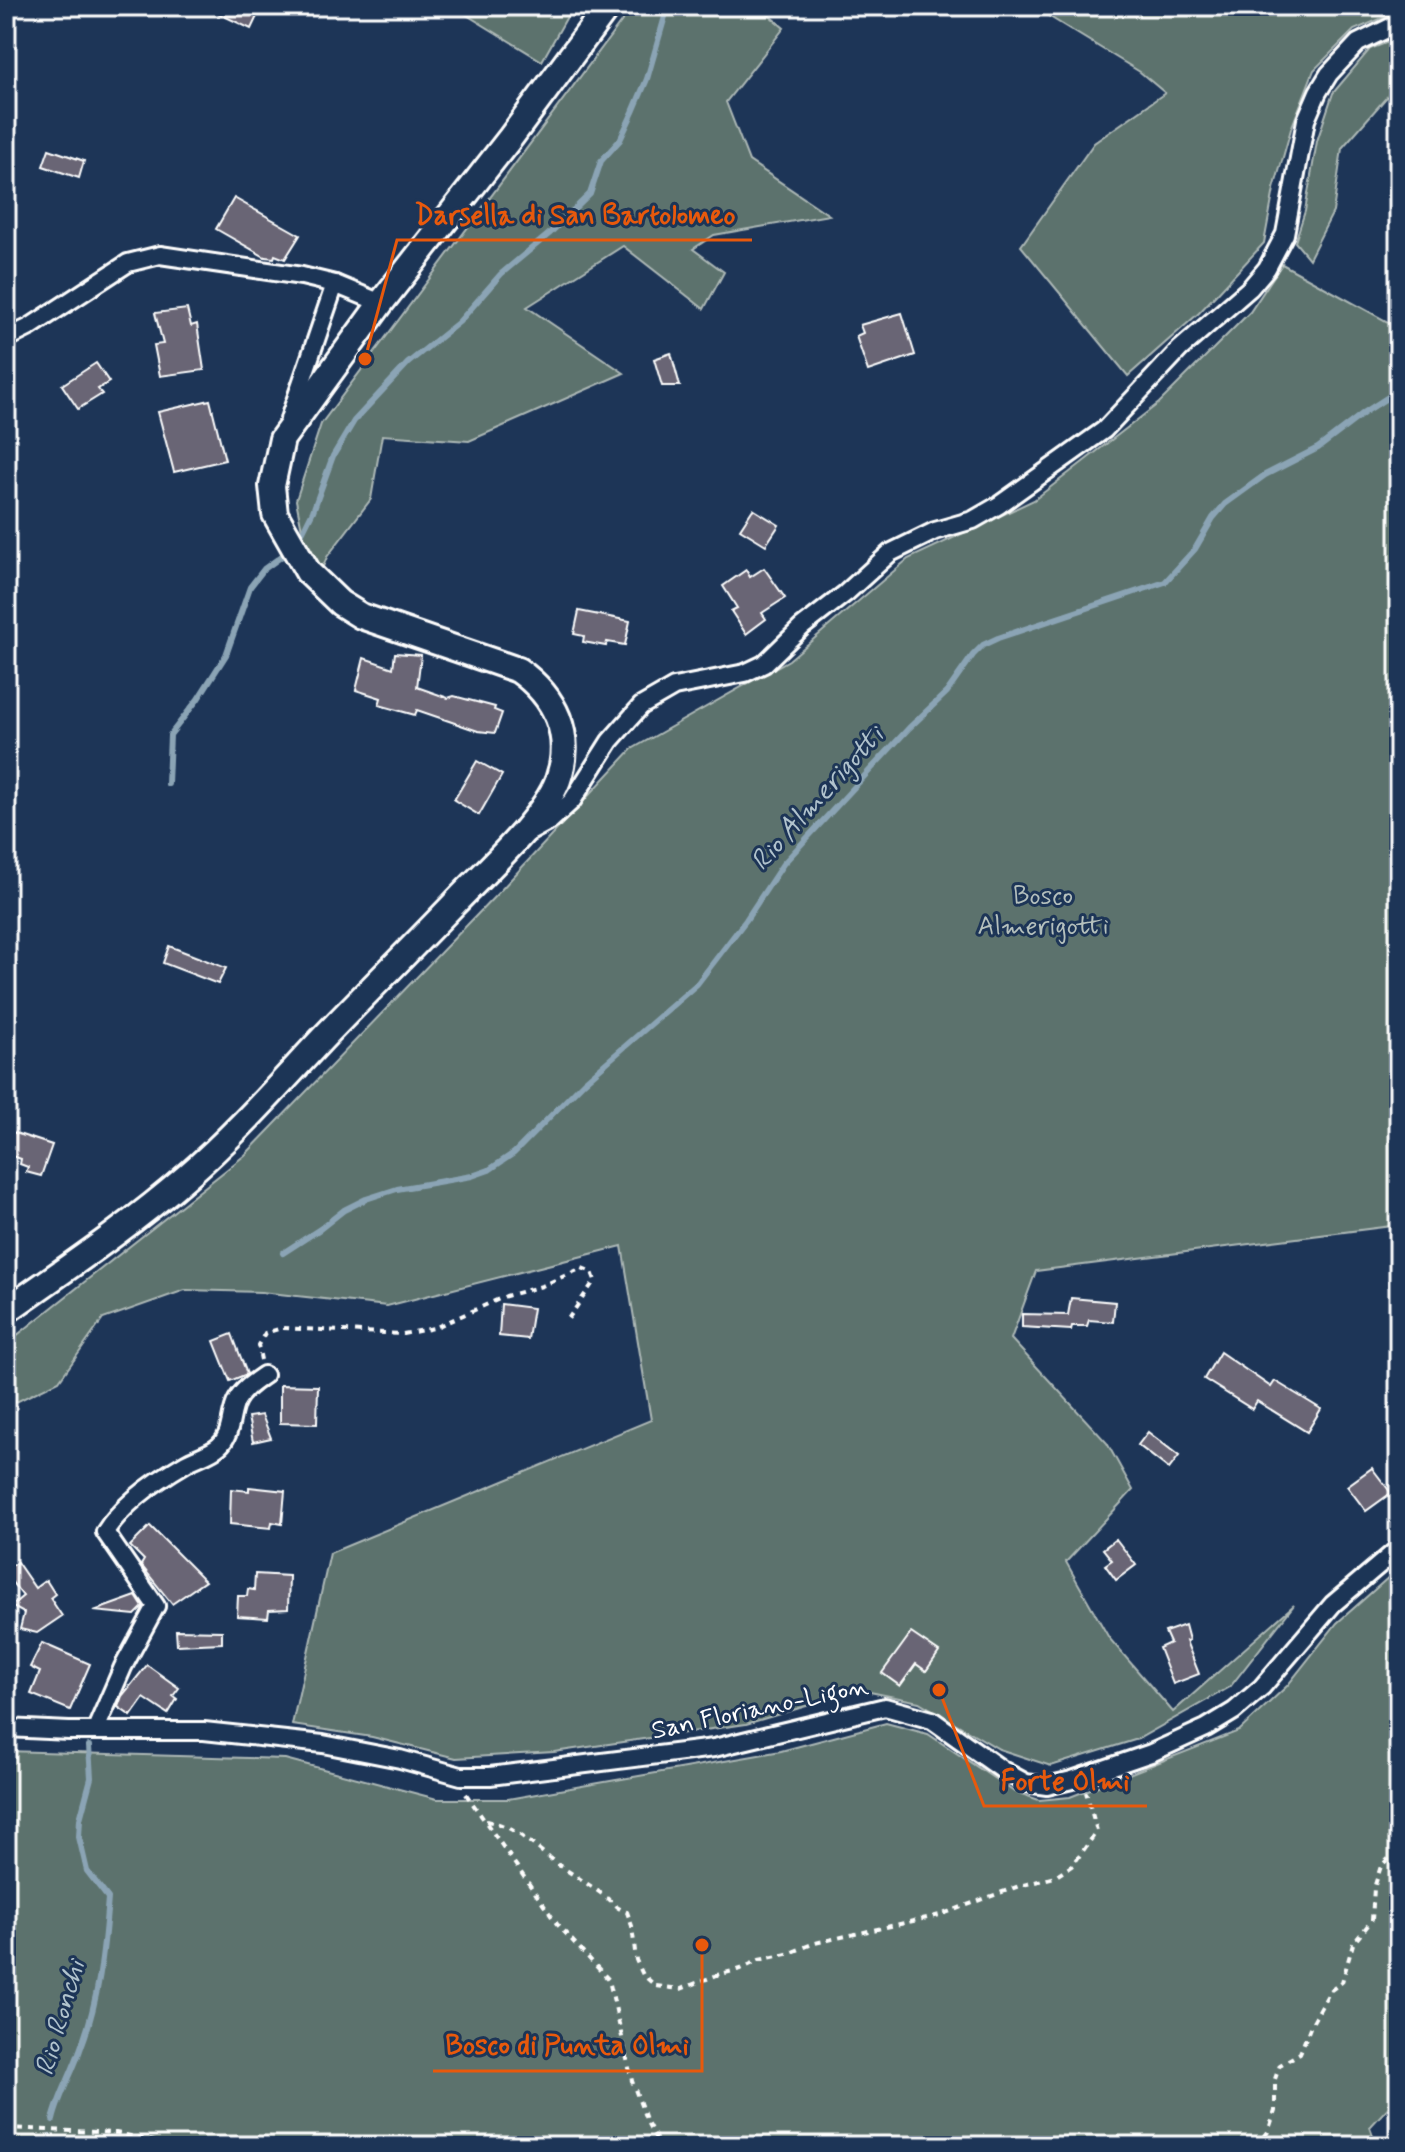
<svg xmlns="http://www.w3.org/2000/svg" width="1405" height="2152" viewBox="0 0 1405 2152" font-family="Mynerve,sans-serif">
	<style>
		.green { fill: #5b726d; stroke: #adb8b6; stroke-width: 2 }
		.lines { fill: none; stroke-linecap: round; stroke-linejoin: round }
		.stream { stroke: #8ba4b5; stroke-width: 6 }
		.building { fill: #696574; stroke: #fff; stroke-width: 2 }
		.street-casing { stroke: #fff; stroke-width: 22 }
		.secondary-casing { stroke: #fff; stroke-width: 30 }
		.path { stroke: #fff; stroke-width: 4; stroke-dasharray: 6 6; stroke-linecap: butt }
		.street { stroke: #1d3557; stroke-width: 16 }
		.secondary { stroke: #1d3557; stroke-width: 24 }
		.labels { text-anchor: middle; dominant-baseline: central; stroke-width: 6; stroke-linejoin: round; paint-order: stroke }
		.park-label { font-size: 26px; fill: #b5c0bd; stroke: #1d3557 }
		.street-label { font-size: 26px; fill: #fff; stroke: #1d3557 }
		.water-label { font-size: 28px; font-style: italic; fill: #b1c3cd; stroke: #1d3557 }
		.leader { fill: none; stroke: #e8590c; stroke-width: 3 }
		.callout-dot { fill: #e8590c; stroke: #1d3557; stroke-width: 3 }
		.callout-label { font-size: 28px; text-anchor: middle; font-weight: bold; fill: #e8590c; stroke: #1d3557; stroke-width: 6; stroke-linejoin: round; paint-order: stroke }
	</style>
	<rect width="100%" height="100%" fill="#1d3557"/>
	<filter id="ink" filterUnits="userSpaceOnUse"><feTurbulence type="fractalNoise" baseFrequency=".0125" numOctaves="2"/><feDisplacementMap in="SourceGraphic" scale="16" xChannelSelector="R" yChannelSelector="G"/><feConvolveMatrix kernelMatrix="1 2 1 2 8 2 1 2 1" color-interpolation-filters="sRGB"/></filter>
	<g filter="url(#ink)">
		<!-- green -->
		<g class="green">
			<path d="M452 6H573L542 61Z"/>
			<path d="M633 6H758L784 28 726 102 749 161 829 215 714 235 693 249 724 272 704 309 623 246 527 307 624 373 469 441 382 435 371 499 327 557 322 569 304 540 296 500 321 424Z"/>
			<path d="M1032 6H1399V11L1354 30 1314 70 1291 129 1274 189 1264 243 1199 313 1128 376 1021 246 1094 143 1165 93 1140 72Z"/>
			<path d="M1399 38V83L1342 148 1333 212 1309 259 1295 242 1305 211 1317 141 1333 93 1370 49Z"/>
			<path d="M1282 264 1399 328V1225L1036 1271 1011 1339 1107 1443 1133 1490 1066 1562 1109 1638 1173 1712 1294 1605 1230 1687 1138 1739 1051 1766 999 1749 919 1702 860 1690 746 1724 554 1752 456 1758 372 1737 292 1725 330 1553 651 1420 622 1246 387 1306 261 1292 185 1290 103 1319 59 1381 6 1407V1344L245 1155 499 892 632 749 789 660 908 559 1034 500 1159 403 1250 312Z"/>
			<path d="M1399 1568V2099L1394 2101 1370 2127 1377 2146H6V1751L285 1759 437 1799H508L781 1751 886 1723 928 1734 1013 1791 1039 1800 1070 1797 1239 1731 1287 1686 1337 1623Z"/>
		</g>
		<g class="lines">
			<!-- stream -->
			<g class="stream">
				<path d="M301 535 313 511 333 456 354 421 408 363 459 322 501 274 549 234 590 194 601 161 620 140 633 112 647 79 668 6"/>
				<path d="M168 784 170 735 198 699 226 655 250 587 264 569 282 556"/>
				<path d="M283 1253 320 1229 344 1210 366 1199 397 1189 472 1176 489 1170 514 1153 584 1082 697 984 746 920 783 864 909 728 947 692 973 655 983 645 998 638 1165 582 1195 549 1213 518 1225 504 1265 475 1318 448 1365 412 1399 390"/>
				<path d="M53 2120C59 2095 72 2074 80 2050 99 2001 104 1950 108 1898L87 1871 79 1837 80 1819 91 1778 89 1746"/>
				<path d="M50 2137V2146"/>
			</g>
		</g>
		<!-- building -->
		<g class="building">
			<path d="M203 6H251L260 10 251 29Z"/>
			<path d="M49 149 84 161 79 178 43 166Z"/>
			<path d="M234 198 300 235 285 259 275 255 274 258 265 257 216 229Z"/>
			<path d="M187 309 191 326 197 324 204 370 160 376 154 345 163 344 155 313Z"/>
			<path d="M902 313 915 355 868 371 856 336 863 333 860 325Z"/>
			<path d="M671 353 680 386H662L654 359Z"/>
			<path d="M96 363 109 382 98 389 102 394 78 409 62 385Z"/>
			<path d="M210 400 225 460 174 472 158 412Z"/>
			<path d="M753 509 779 525 766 545 740 529Z"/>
			<path d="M764 568 785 598 762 613 766 619 746 634 731 611 737 608 723 586 746 570 750 577Z"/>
			<path d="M579 611 630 621 625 645 607 642 606 646 583 642 584 636 574 634Z"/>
			<path d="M395 653 421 655 417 687 448 698 454 696 495 707 494 710 502 713 495 733 478 731 417 710 415 715 379 705 381 698 356 690 364 658 393 668Z"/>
			<path d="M477 761 502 775 479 815 454 800Z"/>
			<path d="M169 946 226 968 218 984 163 963Z"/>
			<path d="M6 1130 52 1145 41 1176 26 1172 28 1167 20 1164 21 1159 12 1156 13 1150 6 1148Z"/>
			<path d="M1071 1298 1115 1302 1113 1322 1089 1320 1087 1326H1072L1071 1330 1022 1327V1314L1068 1315Z"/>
			<path d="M501 1304 533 1308 528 1339 499 1336Z"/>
			<path d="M232 1334 247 1374 230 1381 214 1341Z"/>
			<path d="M1220 1352 1271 1387 1275 1381 1321 1409 1307 1432 1257 1401 1252 1409 1204 1379Z"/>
			<path d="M280 1385 318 1386 317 1424 280 1423Z"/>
			<path d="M262 1415 271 1438 253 1442 248 1417Z"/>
			<path d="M1148 1432 1179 1456 1169 1469 1138 1445Z"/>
			<path d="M1372 1468 1391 1493 1366 1511 1347 1486Z"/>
			<path d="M249 1487 285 1491 282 1524 272 1522 271 1528 230 1524 231 1489 249 1491Z"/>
			<path d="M150 1526 205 1581 172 1604 141 1565 144 1560 130 1546Z"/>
			<path d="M1116 1539 1136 1565 1116 1580 1105 1565 1112 1560 1103 1549Z"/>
			<path d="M17 1562 35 1588 46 1580 55 1594 50 1598 62 1616 37 1633 20 1629 24 1613 11 1606 23 1596 6 1575V1570Z"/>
			<path d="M255 1574 289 1576 288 1609 269 1610 268 1618 237 1616 238 1596H247L248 1589 254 1590Z"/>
			<path d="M136 1596 143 1607 135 1615 94 1611Z"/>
			<path d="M1185 1625 1189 1640 1186 1641 1199 1674 1173 1684 1159 1648 1170 1643 1165 1632Z"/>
			<path d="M176 1630 222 1631V1643L177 1645Z"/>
			<path d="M911 1633 939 1652 926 1671 916 1664 900 1686 882 1673Z"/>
			<path d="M42 1643 90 1664 70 1710 31 1694 40 1672 30 1667Z"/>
			<path d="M147 1665 179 1688 173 1696 177 1699 168 1714 144 1698 131 1716 118 1707 122 1696Z"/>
		</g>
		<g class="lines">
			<defs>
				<g id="street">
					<path d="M6 339 30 327 128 263 160 255 302 276 335 284 381 303"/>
					<path d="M289 419 335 284"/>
					<path d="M528 833 550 821 572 801 610 741 641 706 674 687 745 673 764 664 802 627 846 593 890 553 935 531 973 520 999 505 1104 430 1180 349 1250 288 1267 268 1285 234 1306 120 1318 92 1329 74 1358 43 1399 23"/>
					<path d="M6 1728 69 1731H204L323 1744 400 1759 461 1776H490L714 1748 885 1707 932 1720 1004 1771 1026 1783 1047 1786 1072 1780 1151 1753 1206 1728 1234 1711 1262 1687 1333 1604 1399 1548"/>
					<path d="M96 1729 123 1667 156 1606 105 1532C123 1503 157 1480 186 1463 196 1457 210 1454 219 1446 233 1434 229 1414 237 1400 243 1389 254 1382 264 1375"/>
				</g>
				<path id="secondary" d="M6 1311C67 1268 130 1226 186 1177 235 1135 278 1086 322 1039 365 994 410 950 453 905 484 872 543 820 558 780 574 735 555 696 518 670L361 616 340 603 308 572 275 514 272 486 282 439 381 303 511 137 608 6"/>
			</defs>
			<!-- street casing -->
			<use href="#street" class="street-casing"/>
			<!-- secondary casing -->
			<use href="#secondary" class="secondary-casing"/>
			<!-- path -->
			<g class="path">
				<path d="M261 1360 258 1345 265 1333 282 1328 403 1334 434 1328 506 1296 542 1286 582 1268 592 1272 595 1280 568 1319"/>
				<path d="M466 1794 557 1924 609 1980 632 2081 647 2122 660 2146"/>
				<path d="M486 1821C516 1825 536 1849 560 1866 574 1875 588 1884 602 1894 611 1901 615 1908 627 1912L632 1926 636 1960 643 1975 656 1986 681 1989 717 1975 741 1969 759 1960 787 1954 815 1943 940 1915 1019 1886 1055 1877 1073 1865 1097 1831 1086 1792"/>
				<path d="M6 2128 116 2133 177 2146"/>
				<path d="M1257 2146 1268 2132 1275 2111V2079L1280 2065 1300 2053 1311 2025 1330 1991 1342 1982 1353 1944 1372 1920 1374 1888 1381 1866 1399 1848"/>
			</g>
			<!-- street -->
			<use href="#street" class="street"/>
			<!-- secondary -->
			<use href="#secondary" class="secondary"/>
		</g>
	</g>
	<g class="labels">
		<!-- park labels -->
		<g class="park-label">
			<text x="1043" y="897">Bosco<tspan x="1043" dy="30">Almerigotti</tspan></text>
		</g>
		<!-- street labels -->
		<g class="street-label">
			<text transform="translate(760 1709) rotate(-12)">San Floriano-Ligon</text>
		</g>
		<!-- water labels -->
		<g class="water-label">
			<text transform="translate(818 799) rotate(-48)">Rio Almerigotti</text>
			<text transform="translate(61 2018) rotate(-74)">Rio Ronchi</text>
		</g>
	</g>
	<!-- callouts -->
	<path class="leader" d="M365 359L397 240H752M939 1690L984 1806H1147M702 1945L702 2071H433"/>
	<g class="callout-dot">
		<circle cx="365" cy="359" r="8"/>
		<circle cx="939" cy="1690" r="8"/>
		<circle cx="702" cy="1945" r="8"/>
	</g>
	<g class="callout-label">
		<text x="575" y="224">Darsella di San Bartolomeo</text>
		<text x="1065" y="1790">Forte Olmi</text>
		<text x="567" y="2054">Bosco di Punta Olmi</text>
	</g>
	<!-- margin -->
	<rect width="1405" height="2152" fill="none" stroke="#1d3557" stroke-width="32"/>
	<rect x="16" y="16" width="1373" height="2120" fill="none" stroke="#fff" stroke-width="3" filter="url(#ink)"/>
</svg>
